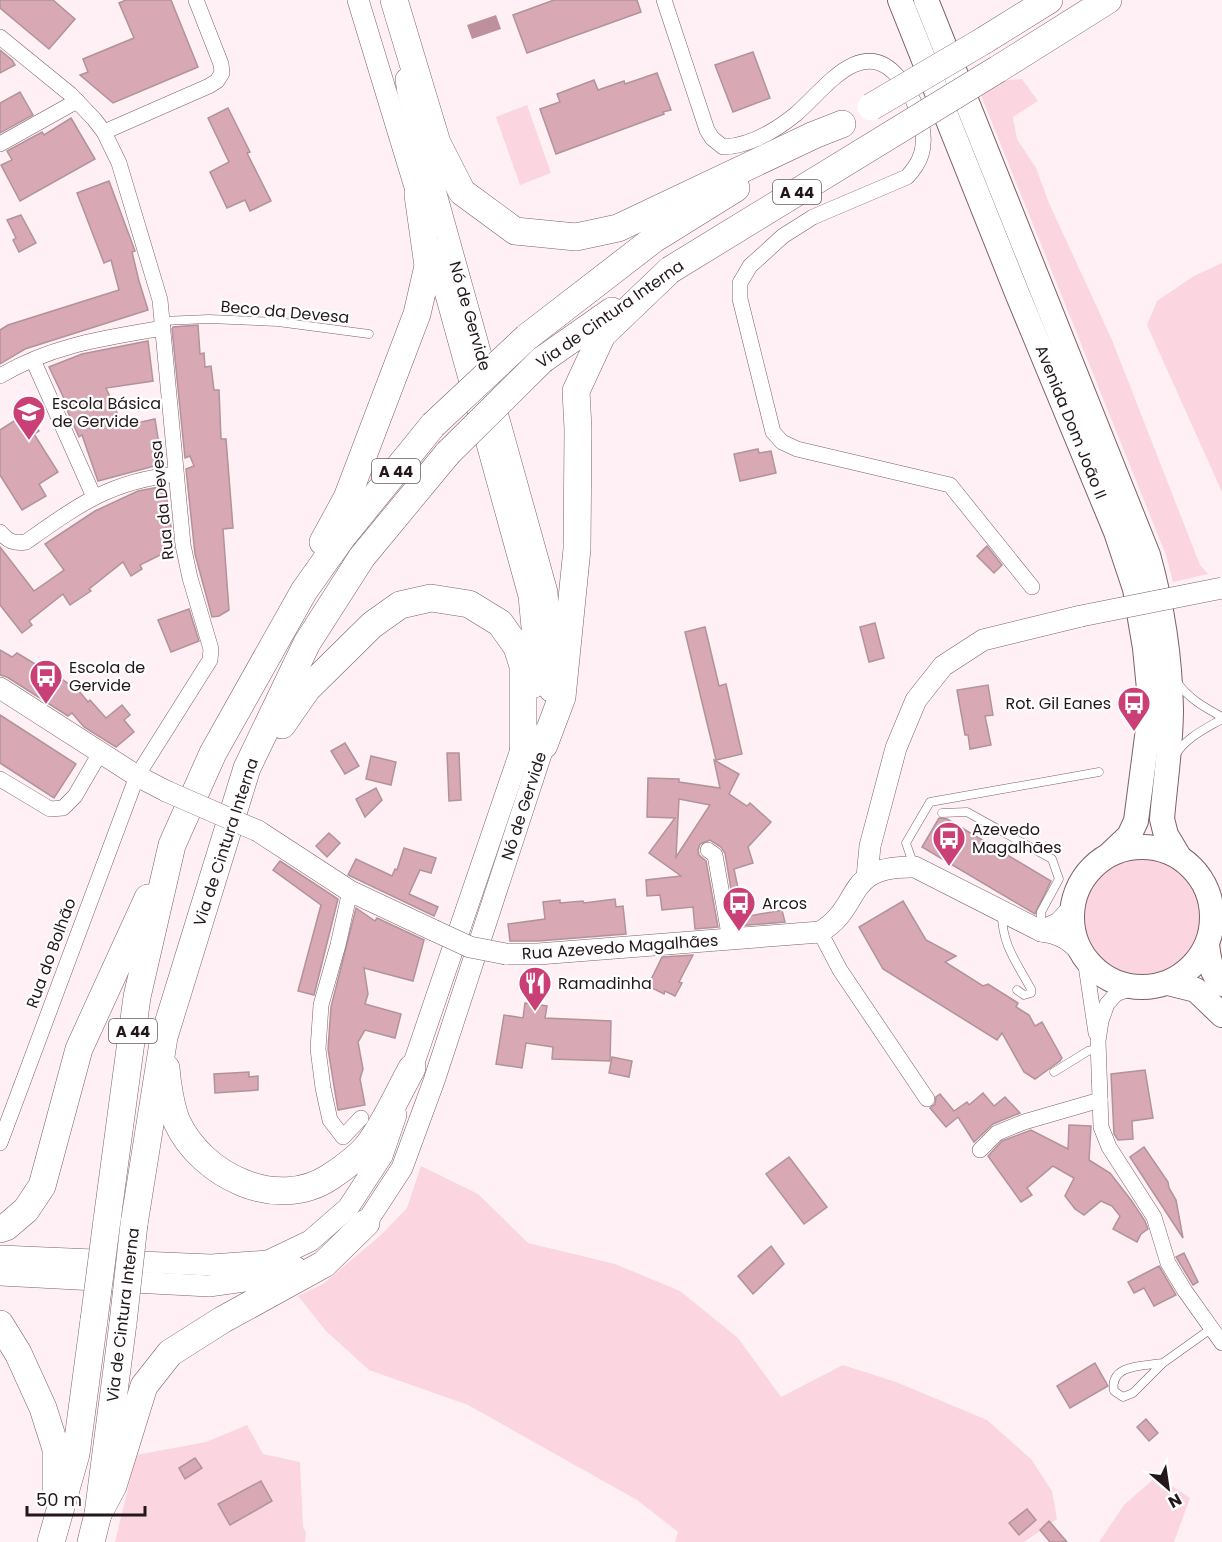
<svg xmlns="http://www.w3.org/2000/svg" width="1222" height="1542" viewBox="0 0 1222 1542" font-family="Poppins,sans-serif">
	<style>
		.green { fill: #fbd6e0 }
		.water { fill: #be8f9c }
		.building { fill: #d8a8b5; stroke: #b2929b; stroke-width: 1.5; fill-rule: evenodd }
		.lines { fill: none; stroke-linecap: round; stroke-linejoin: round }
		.lane-casing { stroke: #7d6068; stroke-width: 9 }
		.street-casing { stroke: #7d6068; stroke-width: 16 }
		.secondary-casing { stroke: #7d6068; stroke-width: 22 }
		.primary-casing { stroke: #7d6068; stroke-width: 26 }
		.highway-casing { stroke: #7d6068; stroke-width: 28 }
		.lane { stroke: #fff; stroke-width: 8 }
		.street { stroke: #fff; stroke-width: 15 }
		.secondary { stroke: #fff; stroke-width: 21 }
		.primary { stroke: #fff; stroke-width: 24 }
		.highway { stroke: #fff; stroke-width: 27 }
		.secondary-bridge-casing { stroke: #7d6068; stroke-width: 22; stroke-linecap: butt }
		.highway-bridge-casing { stroke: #7d6068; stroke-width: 28; stroke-linecap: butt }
		.secondary-bridge { stroke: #fff; stroke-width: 21 }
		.highway-bridge { stroke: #fff; stroke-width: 27 }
		.labels { text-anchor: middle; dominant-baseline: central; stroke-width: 4.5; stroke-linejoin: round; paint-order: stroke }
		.shield { fill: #fff; stroke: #655d5f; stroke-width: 1.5 }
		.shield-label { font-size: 15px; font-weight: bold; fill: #23171b }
		.street-label { font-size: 16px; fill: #23171b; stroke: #fff }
		.poi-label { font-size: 16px; fill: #23171b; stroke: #fff; text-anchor: start }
	</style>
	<rect width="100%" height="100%" fill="#fef0f4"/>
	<!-- green -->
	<g class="green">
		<path d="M1022 79 1038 101 1013 117 1017 139 1036 168 1049 203 1112 340 1200 565 1208 574 1173 582 1166 555 981 95 1007 80Z"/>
		<path d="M527 105 551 173 520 185 496 117Z"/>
		<path d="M1222 263V492L1147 325 1157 301 1194 276Z"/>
		<circle cx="1142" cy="916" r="58"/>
		<path d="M421 1166 478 1194 528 1243 615 1264 680 1291 738 1338 781 1397 843 1365 896 1382 987 1420 1031 1459 1052 1491 1057 1519 1024 1542H675L678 1532 637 1500 468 1405 369 1370 326 1331 298 1296 323 1284 381 1235 407 1208Z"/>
		<path d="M247 1425 263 1454 300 1462 303 1527 306 1532 305 1542H115L136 1455 206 1442Z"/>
		<path d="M1157 1476 1190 1498 1174 1542H1099L1124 1505Z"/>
	</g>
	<!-- water -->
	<path class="water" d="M496 15 501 29 472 39 467 25Z"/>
	<!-- building -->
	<g class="building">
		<path d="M0 0H53L75 19 49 49 0 8Z"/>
		<path d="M126 0H171L198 67 113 103 80 75 88 72 83 59 134 38 119 3Z"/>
		<path d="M554 0H637L641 12 527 53 513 15Z"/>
		<path d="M0 50 12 60 15 65 0 73Z"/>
		<path d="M753 52 770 98 733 112 715 65Z"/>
		<path d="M657 73 671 110 663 112 664 114 556 154 540 109 560 102 557 94 594 80 598 90 624 81 625 84Z"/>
		<path d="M20 92 33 115 0 133V103Z"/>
		<path d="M228 108 250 152 247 153 271 201 250 211 245 200 227 208 210 172 229 162 208 118Z"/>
		<path d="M71 118 95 159 20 201 1 165 12 160 7 151 42 132 44 135Z"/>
		<path d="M109 181 135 251 132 252 139 281 148 310 25 349 0 364V330L8 325 119 290 111 260 104 263 77 193Z"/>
		<path d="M21 215 36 243 19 252 13 240 16 238 7 220Z"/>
		<path d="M198 325 200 354 204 353 205 367 211 366 214 390H219L221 439H226L233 528 223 529 229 610 219 616 212 617 195 554 186 469 194 466 190 456 185 458 172 329 173 327Z"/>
		<path d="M148 341 153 381 106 388 123 426 155 419 162 464 98 481 82 435 79 437 67 410 69 409 49 367 82 354Z"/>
		<path d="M28 412 39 431 34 434 58 472 39 484 46 496 22 510 0 475V430Z"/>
		<path d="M758 449 759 453 771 451 776 473 740 481 734 454Z"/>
		<path d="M165 486 174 548 140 565 142 569 131 576 123 562 89 589 91 591 70 605 63 594 29 621 32 625 22 633 0 605V547L34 591 64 570 45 544 95 511 138 491Z"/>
		<path d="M987 546 1002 565 994 573 977 556Z"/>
		<path d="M189 609 199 641 171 652 158 620Z"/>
		<path d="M875 623 884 658 869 662 860 627Z"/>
		<path d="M705 627 719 686 726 684 742 754 716 760 685 632Z"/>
		<path d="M0 650 12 657 17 653 45 670 49 667 56 675 79 691 88 702 90 700 106 718 122 705 130 715 124 720 134 732 116 747 84 727 72 713 68 716 7 677 0 675Z"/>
		<path d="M988 685 993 715 985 716 991 745 970 749 968 735H965L957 690Z"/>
		<path d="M0 715 76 764 54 798 0 763Z"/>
		<path d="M345 743 359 766 345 774 331 751Z"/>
		<path d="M447 753H459L461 800 449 801Z"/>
		<path d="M371 756 396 762 391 785 366 779Z"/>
		<path d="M714 760 739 774 729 794 747 806 750 803 771 822 748 847 753 863 734 869 744 917 782 910 785 922 737 926 725 853 721 847 710 840 700 844 698 850 699 855 706 861 718 927 695 929 693 907 662 910 660 895 647 896 646 880 681 876 649 853 675 818 647 817 648 778 679 779V782L720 788ZM679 799 710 805 676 857 678 818Z"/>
		<path d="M376 788 382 800 365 817 356 799Z"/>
		<path d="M939 818 947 819 1051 881 1035 914 922 847Z"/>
		<path d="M329 833 340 843 327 857 316 846Z"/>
		<path d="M404 848 436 858 431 873 420 870 409 894 438 907 434 916 348 875 356 859 392 876 395 869 397 870Z"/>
		<path d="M280 861 338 899 314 995 298 991 321 905 273 870Z"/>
		<path d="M615 899 616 907 623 906 626 934 538 941H510L508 924 545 919 543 902 560 900V903L583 901 584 903Z"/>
		<path d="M903 901 926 940 956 956 945 962 983 986 988 984 1018 1003 1016 1007 1029 1015 1035 1026 1042 1022 1062 1058 1060 1061 1035 1079 1024 1072 1002 1033 997 1040 883 969 859 927Z"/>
		<path d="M356 908 375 921 377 918 424 940 413 981 364 968 368 994 365 1004 401 1014 395 1038 365 1030 358 1042 363 1069 360 1079 365 1105 338 1110 328 1049 331 1007Z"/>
		<path d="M693 955 679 982 682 983 675 996 665 991 664 994 648 986 662 957Z"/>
		<path d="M525 1003 547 1006 545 1018 611 1021 610 1061 552 1059 553 1047 526 1043 522 1068 496 1064 504 1015 523 1018Z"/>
		<path d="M612 1057 632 1061 629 1077 609 1073Z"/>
		<path d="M1145 1070 1153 1118 1132 1121 1133 1139 1118 1140 1114 1134 1111 1074Z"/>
		<path d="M249 1072V1077L258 1076V1090L215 1093 214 1074Z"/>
		<path d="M983 1093 994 1106 1005 1097 1020 1113 993 1124 974 1142 958 1117 946 1127 930 1108 935 1104 936 1097 940 1094 954 1111 967 1102 969 1105Z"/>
		<path d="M1069 1125 1091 1126 1089 1160 1110 1173 1131 1200 1145 1221 1148 1229 1141 1234 1137 1242 1113 1229 1120 1216 1112 1206 1101 1201 1084 1215 1075 1209 1065 1196 1074 1178 1053 1166 1027 1188 1032 1195 1021 1202 988 1156 1002 1141 1031 1130 1068 1149Z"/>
		<path d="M1144 1147 1168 1182 1169 1188 1176 1200 1183 1238 1130 1157Z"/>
		<path d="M789 1157 827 1207 804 1224 766 1174Z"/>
		<path d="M771 1246 784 1264 753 1294 738 1276Z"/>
		<path d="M1184 1253 1198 1282 1193 1285 1176 1257Z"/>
		<path d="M1159 1266 1176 1295 1154 1306 1144 1288 1134 1293 1128 1282Z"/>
		<path d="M1095 1363 1108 1386 1070 1408 1057 1386Z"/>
		<path d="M1146 1419 1158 1433 1149 1441 1137 1427Z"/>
		<path d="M195 1458 202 1468 185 1479 179 1468Z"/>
		<path d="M261 1481 272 1501 230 1525 218 1504Z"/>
		<path d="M1027 1509 1036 1520 1019 1535 1009 1523Z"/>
		<path d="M1049 1521 1067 1542H1050L1040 1530Z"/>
	</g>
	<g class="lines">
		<defs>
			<g id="lane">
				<path d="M162 321 209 319 278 322 369 334"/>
				<path d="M1177 682C1189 699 1204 707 1222 717"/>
				<path d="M1176 754C1187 737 1205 729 1222 719"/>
				<path d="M942 813 967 812 1052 859 1059 879 1041 912V930"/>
				<path d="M914 866 906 843 930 802 1099 772"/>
				<path d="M1002 914C1002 945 1017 963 1031 989V993L1024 995 1017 990"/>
				<path d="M1054 1072 1088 1051 1098 1049"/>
				<path d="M1163 1363C1144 1366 1109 1364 1114 1391L1123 1397 1133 1393 1163 1363 1212 1328"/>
			</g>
			<g id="street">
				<path d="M664 0 707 130 712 138 723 147C750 146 775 131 796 114 824 90 862 33 899 78 911 93 918 108 922 127 926 148 921 162 907 177L813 217 783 236 750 266 740 283V299L773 432 782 442 797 449 950 485 1032 587"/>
				<path d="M0 37 70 94 94 119 104 132 119 163 160 300 183 545 190 578 211 649 210 660 137 776 0 1143"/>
				<path d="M104 132 209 86 217 81 222 73 221 64 196 0"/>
				<path d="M0 144 77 101"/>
				<path d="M33 360 94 497"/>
				<path d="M0 376C52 345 105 338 163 328"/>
				<path d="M0 532C8 541 14 544 26 542 80 504 109 482 176 474"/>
				<path d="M0 779 50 809 63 808 75 796 100 753"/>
				<path d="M708 850 715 855 730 940"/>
				<path d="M350 891 338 945 321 1005 318 1049 323 1088 330 1120 343 1137 361 1118"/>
				<path d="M820 932 840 970 927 1099"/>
				<path d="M1085 959 1096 1033"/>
				<path d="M1134 987 1116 994 1107 1004 1101 1021 1098 1041 1101 1127 1109 1147 1154 1217 1168 1263 1185 1291 1222 1343"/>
				<path d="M980 1150 997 1133 1024 1122 1100 1100"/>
			</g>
			<g id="secondary">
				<path d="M358 0 422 210"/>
				<path d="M406 79 408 93 547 592 552 669 550 691"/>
				<path d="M433 248 529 596 536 669 535 687"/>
				<path d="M0 688 137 776 166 791"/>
				<path d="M258 831 350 891 433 930"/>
				<path d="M867 877 870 846 896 748 916 700 943 666 983 640 1081 616"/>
				<path d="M1041 931 1059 923 1072 909"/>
				<path d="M506 954H538L820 932C864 906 842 865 915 867L1041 931C1058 933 1068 938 1080 951"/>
				<path d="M407 1083 527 732"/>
				<path d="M354 1232 366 1223 402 1168 434 1081 544 745 545 731"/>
				<path d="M0 1256 211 1265 268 1261 310 1241 348 1208 382 1156 396 1115"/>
				<path d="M0 1275 209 1286 274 1277 296 1267"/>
			</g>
			<g id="primary">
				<path d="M900 0 1017 293 1116 532 1135 589 1145 648 1150 699 1148 729 1136 821 1129 836 1110 854"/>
				<path d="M926 0 1148 555C1162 605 1170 656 1171 709 1171 745 1165 783 1162 819L1166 835 1178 855"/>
				<circle cx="1142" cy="917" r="70"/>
				<path d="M1207 945C1209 960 1211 973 1222 984"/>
				<path d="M1168 983 1196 990 1222 1015"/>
			</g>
			<g id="highway">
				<path d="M394 0 437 143 462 192 515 231 576 237 618 228 814 135 842 124"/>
				<path d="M983 41 1049 0"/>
				<path d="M998 69 1108 0"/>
				<path d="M527 337 654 239 736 188"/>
				<path d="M542 360 612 311"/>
				<path d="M323 542 347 498 417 314 428 266 418 195"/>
				<path d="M282 725 307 689 372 625 400 605 431 598 469 604 500 623 517 647 523 666V745"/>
				<path d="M544 745 562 697 577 549 578 429 576 391 602 335 670 270"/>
				<path d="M166 1068C167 1082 171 1108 177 1122 202 1176 277 1212 330 1177 342 1169 357 1158 366 1148 383 1128 399 1091 412 1068"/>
				<path d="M107 1220 137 997 172 845 213 753 304 591 343 536 433 425"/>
				<path d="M134 1224 164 1037 247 768 307 643 362 557 448 453"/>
				<path d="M0 1229 6 1227 26 1210 42 1186 79 1049 148 898"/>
				<path d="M0 1324 18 1353 43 1408 56 1449V1491"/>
				<path d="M98 1514 113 1486 144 1386 170 1353 222 1320 324 1264 366 1223"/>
				<path d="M51 1542 76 1454 94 1320"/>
				<path d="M91 1542 98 1514 123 1323"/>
			</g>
		</defs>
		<!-- lane casing -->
		<use href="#lane" class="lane-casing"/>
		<!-- street casing -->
		<use href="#street" class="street-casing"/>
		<!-- secondary casing -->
		<use href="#secondary" class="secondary-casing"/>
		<!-- primary casing -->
		<use href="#primary" class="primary-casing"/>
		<!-- highway casing -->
		<use href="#highway" class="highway-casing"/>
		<!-- lane -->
		<use href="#lane" class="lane"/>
		<!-- street -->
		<use href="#street" class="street"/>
		<!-- secondary -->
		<use href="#secondary" class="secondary"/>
		<!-- primary -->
		<use href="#primary" class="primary"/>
		<!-- highway -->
		<use href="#highway" class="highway"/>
		<defs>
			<g id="secondary-bridge">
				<path d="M1081 616 1222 588"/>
				<path d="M166 791 258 831"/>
				<path d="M433 930 470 947 506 954"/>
			</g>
			<g id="highway-bridge">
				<path d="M871 107 983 41"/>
				<path d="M670 270 998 69"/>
				<path d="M433 425 527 337"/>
				<path d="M448 453 542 360"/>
				<path d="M94 1320 107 1220"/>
				<path d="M123 1323 134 1224"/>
			</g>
		</defs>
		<!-- secondary-bridge casing -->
		<use href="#secondary-bridge" class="secondary-bridge-casing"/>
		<!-- highway-bridge casing -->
		<use href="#highway-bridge" class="highway-bridge-casing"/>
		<!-- secondary-bridge -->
		<use href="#secondary-bridge" class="secondary-bridge"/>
		<!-- highway-bridge -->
		<use href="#highway-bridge" class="highway-bridge"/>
	</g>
	<!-- icons -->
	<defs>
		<symbol id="school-pin" viewBox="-11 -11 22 30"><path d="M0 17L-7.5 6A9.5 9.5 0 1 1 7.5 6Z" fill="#ca4076" stroke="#fff"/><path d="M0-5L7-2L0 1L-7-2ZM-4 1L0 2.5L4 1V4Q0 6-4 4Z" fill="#fff"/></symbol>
		<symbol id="bus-pin" viewBox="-11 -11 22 30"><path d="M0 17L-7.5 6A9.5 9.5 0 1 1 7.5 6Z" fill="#ca4076" stroke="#fff"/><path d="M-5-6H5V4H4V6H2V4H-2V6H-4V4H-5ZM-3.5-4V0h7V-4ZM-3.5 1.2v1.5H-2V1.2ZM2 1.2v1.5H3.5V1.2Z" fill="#fff"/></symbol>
		<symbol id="restaurant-pin" viewBox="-11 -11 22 30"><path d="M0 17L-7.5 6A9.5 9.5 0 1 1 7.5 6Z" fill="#ca4076" stroke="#fff"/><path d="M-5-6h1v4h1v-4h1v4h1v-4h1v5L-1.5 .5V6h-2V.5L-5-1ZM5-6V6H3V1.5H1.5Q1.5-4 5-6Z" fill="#fff"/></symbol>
	</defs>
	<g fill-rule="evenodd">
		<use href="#school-pin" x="10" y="393" width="38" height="52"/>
		<use href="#bus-pin" x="27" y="657" width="38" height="52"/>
		<use href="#bus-pin" x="1115" y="684" width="38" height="52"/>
		<use href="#bus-pin" x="930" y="819" width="38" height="52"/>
		<use href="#bus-pin" x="720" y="884" width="38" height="52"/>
		<use href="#restaurant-pin" x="516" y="964" width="38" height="52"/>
	</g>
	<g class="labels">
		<!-- shield labels -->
		<g class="shield">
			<rect x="773" y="180" width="48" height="24" rx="4.5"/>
			<rect x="372" y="459" width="48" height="24" rx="4.5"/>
			<rect x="109" y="1019" width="48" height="24" rx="4.5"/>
		</g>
		<g class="shield-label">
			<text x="797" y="192">A 44</text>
			<text x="396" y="471">A 44</text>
			<text x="133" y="1031">A 44</text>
		</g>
		<!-- street labels -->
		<g class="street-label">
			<text transform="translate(285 312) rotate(5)">Beco da Devesa</text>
			<text transform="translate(610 314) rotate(-35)">Via de Cintura Interna</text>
			<text transform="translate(470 316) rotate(74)">Nó de Gervide</text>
			<text transform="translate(1071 422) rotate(68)">Avenida Dom João II</text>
			<text transform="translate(162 500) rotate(-96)">Rua da Devesa</text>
			<text transform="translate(524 806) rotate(-72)">Nó de Gervide</text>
			<text transform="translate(226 842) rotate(-72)">Via de Cintura Interna</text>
			<text transform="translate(620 947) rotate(-4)">Rua Azevedo Magalhães</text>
			<text transform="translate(51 953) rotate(-70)">Rua do Bolhão</text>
			<text transform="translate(123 1315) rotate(-83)">Via de Cintura Interna</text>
		</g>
		<!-- poi labels -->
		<g class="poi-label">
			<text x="52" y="403">Escola Básica<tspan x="52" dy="18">de Gervide</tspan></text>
			<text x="69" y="667">Escola de<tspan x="69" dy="18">Gervide</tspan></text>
			<text x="1111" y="703" text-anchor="end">Rot. Gil Eanes</text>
			<text x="972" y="829">Azevedo<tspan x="972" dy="18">Magalhães</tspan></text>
			<text x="762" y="903">Arcos</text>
			<text x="558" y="983">Ramadinha</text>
		</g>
	</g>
	<!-- north arrow -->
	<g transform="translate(1168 1488) rotate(151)" stroke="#ffffff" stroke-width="4.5" paint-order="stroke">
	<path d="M0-4.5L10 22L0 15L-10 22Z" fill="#23171b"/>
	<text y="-9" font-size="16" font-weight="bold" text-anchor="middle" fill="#23171b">N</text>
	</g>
	<!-- scale -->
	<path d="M27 1506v9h118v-9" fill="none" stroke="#23171b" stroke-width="3"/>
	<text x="36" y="1506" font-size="18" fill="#23171b" stroke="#ffffff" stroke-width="4.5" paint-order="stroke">50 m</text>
</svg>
